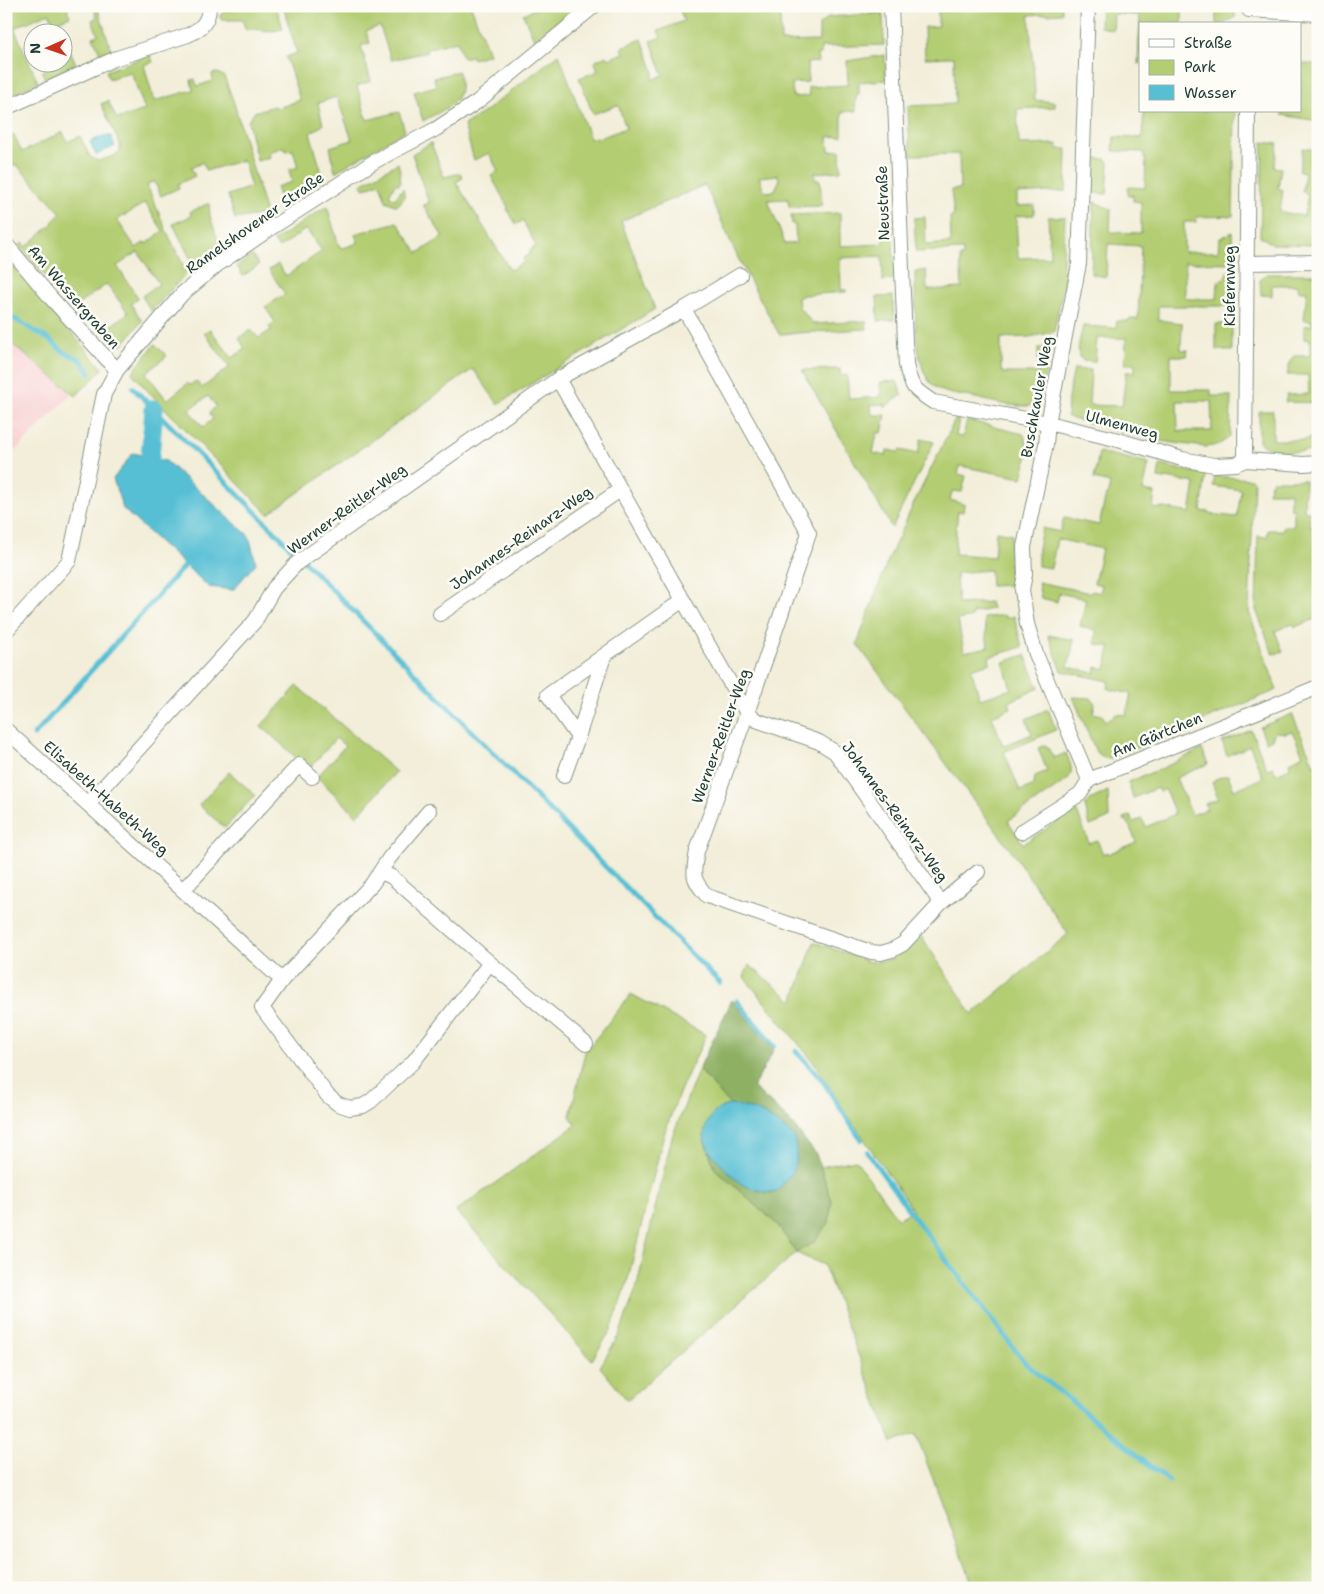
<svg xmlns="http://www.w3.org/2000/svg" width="1324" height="1594" viewBox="0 0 1324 1594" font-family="'Shantell Sans',sans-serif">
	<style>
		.built { fill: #f7cfd0 }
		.green { fill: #b3cd72; stroke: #698553; fill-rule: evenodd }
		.forest { fill: #8eb064; stroke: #56764c }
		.water { fill: #57bfd4; stroke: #3b7e84 }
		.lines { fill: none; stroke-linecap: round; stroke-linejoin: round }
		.stream { stroke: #57bfd4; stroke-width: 5 }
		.canal { stroke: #57bfd4; stroke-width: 19 }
		.street-casing { stroke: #889686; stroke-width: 16 }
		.street { stroke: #fff; stroke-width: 14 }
		.labels { text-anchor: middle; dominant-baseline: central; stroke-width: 5; stroke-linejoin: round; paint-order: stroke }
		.street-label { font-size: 15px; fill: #1f3d34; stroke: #fdfcf7 }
	</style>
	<rect width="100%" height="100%" fill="#fdfcf7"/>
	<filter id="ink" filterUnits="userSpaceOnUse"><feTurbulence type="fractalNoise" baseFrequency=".02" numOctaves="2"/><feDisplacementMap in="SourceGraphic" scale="10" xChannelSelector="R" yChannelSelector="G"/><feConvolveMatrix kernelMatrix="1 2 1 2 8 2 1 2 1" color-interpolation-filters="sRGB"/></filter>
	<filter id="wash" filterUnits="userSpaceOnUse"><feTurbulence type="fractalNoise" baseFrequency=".0096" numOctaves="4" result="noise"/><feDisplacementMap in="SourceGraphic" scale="20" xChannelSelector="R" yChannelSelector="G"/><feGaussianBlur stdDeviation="1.12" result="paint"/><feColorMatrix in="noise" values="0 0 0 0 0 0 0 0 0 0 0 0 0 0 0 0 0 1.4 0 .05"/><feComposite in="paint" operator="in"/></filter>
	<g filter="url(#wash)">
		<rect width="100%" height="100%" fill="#f2eed9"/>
		<!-- built -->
		<path class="built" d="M6 339 73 393 6 460Z"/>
		<!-- green -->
		<g class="green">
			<path d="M6 6H73L67 9 70 16 58 21 76 64 45 79 42 71 62 62 67 59 63 47 62 32H57L49 13 14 28 38 82 14 94 8 81 10 74 6 65Z"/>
			<path d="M93 6H97L112 52 101 55 93 37 98 35 92 20 97 17Z"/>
			<path d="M238 6H276L283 29C267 34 260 27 246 30L242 20H222L219 17 223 12 236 9Z"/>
			<path d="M283 6H471L489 54 473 59 472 56 463 58 457 41 426 49 427 52 391 60 380 26 366 31 370 43 361 46 371 81 357 86 367 120 399 112 405 131 335 172 330 147 352 140 338 100 336 97 318 103 323 125 310 133 324 180 283 208 276 187 292 182 289 170 298 167 293 150 286 151 284 147 269 152 270 157 257 161 248 121 254 112 274 106 278 108 300 100 286 57 297 53Z"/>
			<path d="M542 6H577L578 7 534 39 523 14Z"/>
			<path d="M678 6H767V16L780 15 781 42 819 41V25L829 17 883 13 884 45 821 47V54H817L818 62 807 63 808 82 792 83 793 97 809 96 808 87 848 85 847 61 885 55 886 80 859 82V94L856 95V102H855L856 111 842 112V136L828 137 829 151 840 150 841 171 815 173V180H820L822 206 789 207 788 199 768 200 785 244 796 243 795 225 792 224 791 215 840 213V246L883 244 882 219 892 220 895 279 883 281 882 256 840 258 841 290H846V292L804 295 798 298 799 307 813 324 866 321 867 329 779 334 739 260 705 185 621 221 655 309 498 404 473 369 268 514 145 388 132 373 155 344 167 356 146 373 167 400 188 383 190 385 196 381 202 388 230 367 204 333 210 329 232 358 245 349 239 338 251 330 259 338 271 330 269 326 275 322 265 307 285 294 269 270 278 264 286 276 322 251 306 229 279 248 274 241 327 206 339 246 343 248 358 243 355 234 397 222 418 253 443 237 423 205 429 203 412 154 431 143 444 177 460 173 463 178 456 182 510 270 525 262 523 258 530 254 529 251 536 246 523 221 516 224 507 209 508 207 491 176 498 171 489 153 474 160 464 125 484 112 559 54 590 139 602 137 626 128 618 105 593 114 579 78 598 71 595 62 597 60 607 56 608 59 624 53 622 47 642 39 654 72 652 80 663 75 651 41 661 37 658 31 684 21ZM778 175 779 181 775 190 769 192 764 191 759 177ZM208 396 216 406 209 413 213 419 203 427 189 410Z"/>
			<path d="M956 6H1062V13L1029 15 1034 77 1035 95 1034 100 1055 102V107L1017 109 1019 145 1057 144V149H1067L1066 191 1017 194V206L1034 205V215L1016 216 1018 258 1050 257 1048 217H1065L1063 264 1065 277 1054 332 1029 337 1001 338V369L1003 373H1038V348H1049C1046 364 1045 398 1029 406 1012 407 993 402 976 398 963 395 946 395 935 387 911 370 916 300 915 272L926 270 927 290 962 288 960 257H963V250L916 252 914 218 925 217 926 245 951 243 950 217 954 216 951 190 960 189 959 154 910 155 908 106 955 104 954 57 925 58 924 27 938 26V11L956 10Z"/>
			<path d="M1101 6H1127V11H1138L1140 6H1182V24H1140V64H1138L1140 15 1114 14 1113 30 1100 27Z"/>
			<path d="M1216 6H1235V18L1223 24H1216Z"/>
			<path d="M150 55 153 62 144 65 154 101 193 90 191 80 195 79 197 86 213 81 212 74 217 73 224 76 234 103 266 214 235 219 228 195 251 187 243 160 206 171 203 162 191 168 195 176 178 184 179 188 161 196 154 181 147 185 166 230 187 273 151 311 142 296 159 284 138 252 117 266 138 298 131 304 142 321 121 346 105 330 128 313 107 284 73 308 19 246 22 243 26 247 53 223 52 222 61 213 16 164 9 169 6 167V126L10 135H14L22 152 63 132 67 142 80 136 90 157 98 161 114 156 120 151V144L101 104 108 101 117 119 145 110 131 72 109 79 106 71ZM145 203 163 231 157 235V236L146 244 145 242 136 248 117 220Z"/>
			<path d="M1300 64H1318V121L1282 115 1283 111H1300Z"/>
			<path d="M458 71C467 104 447 107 423 121L414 92 436 86 434 78Z"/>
			<path d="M1144 111H1235L1233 216 1197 217 1196 222H1184V252H1218L1219 239 1232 232 1233 263 1185 262V297L1190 299H1217L1218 281 1223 280 1228 271H1232L1231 306H1158V320L1182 323 1181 350H1188L1187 356H1171V390H1211V396H1231L1230 437 1218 445 1205 447 1152 440 1073 419 1067 416 1068 398 1074 369 1091 370 1089 405 1122 406 1126 372H1135V364H1125L1126 338H1097L1095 362 1083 361C1074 352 1081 337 1083 326L1116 328 1117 321H1129V319H1138L1141 246 1108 244 1106 277 1091 274 1094 202 1111 209 1110 232 1141 233V202L1133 201V195H1128V187L1145 188 1146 158H1144V152L1113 151 1114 137 1142 138ZM1177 401H1211L1212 431H1178Z"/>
			<path d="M1318 140V245L1272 244 1260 236 1263 142 1278 144 1274 167 1281 168 1278 188 1283 190 1280 212 1304 216 1308 194 1302 192 1305 172 1299 171 1303 148 1316 150Z"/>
			<path d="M1095 159H1107L1109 163 1107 194 1094 193Z"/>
			<path d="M398 163C400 170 402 177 399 185L396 183 389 195 395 199 403 188C406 196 403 200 397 206L386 201 380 183 363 189 361 184Z"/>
			<path d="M209 203 210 216 221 249 195 268 173 224 191 216 190 212Z"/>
			<path d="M252 255 259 265 243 276 237 266Z"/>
			<path d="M6 258 103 369 76 396 6 339Z"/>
			<path d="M1266 274H1318V403L1285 402 1287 395 1309 394 1308 375H1287L1291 359 1294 356H1310V339H1304V326L1312 325V321L1304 320 1307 291H1299L1298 285H1272V296L1261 295 1260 280Z"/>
			<path d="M893 296 894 320 878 321 877 297Z"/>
			<path d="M1216 324H1232V351L1216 350Z"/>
			<path d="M840 369 841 376 847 375 849 399 881 397 880 382 897 381 902 395 885 407V404L871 405 872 415H886L882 433H877L873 453 886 456 887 450 899 452 900 450 918 454 921 439 934 442 892 528 802 370Z"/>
			<path d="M1259 411H1273V440H1308L1309 438H1318V430H1316V412H1318V451C1302 451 1268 456 1259 441Z"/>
			<path d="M956 418 959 419 956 436 963 437 967 420 1023 434C1032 449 1026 462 1022 478L960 466 958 474 966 476 962 492 952 491 950 500 964 504 963 512 958 511 956 529 955 554 994 557 996 531 1012 534 1009 561 1011 585 991 586 990 570 956 573 958 604 990 602 992 609 972 613V617L958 620 964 652 988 647 984 618 1004 615 1006 618 1014 616 1022 647 989 657 990 663 971 669 980 699 1011 689 1003 662 1025 655 1039 688 1009 702 1011 708 992 716 1003 746 1032 734 1026 719 1048 709 1056 730 1004 752 1020 791 1034 785 1035 776 1047 771 1038 748 1046 745 1054 758 1066 753C1070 763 1075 771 1067 780L1008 821 1023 844 1076 809 1089 843 1097 840 1103 854 1107 852 1108 854 1136 842 1127 820 1125 821 1124 818 1130 816 1133 822 1142 819 1146 827 1175 814 1165 789 1159 792 1157 788 1133 798 1128 782 1163 768 1202 749 1208 764 1176 778 1192 815 1207 809 1205 804 1218 799 1212 782 1215 780V779L1228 775 1234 790 1263 778 1250 746 1227 756 1222 742 1251 730 1267 769 1273 767 1276 774 1290 768 1289 763 1303 755 1292 731 1286 733 1275 732 1272 739 1266 742 1260 727 1292 714 1314 765 1318 762V1588H974L916 1434 892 1443 824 1265 796 1253 627 1400 600 1367 620 1333 636 1289 672 1137 699 1069 730 1105 722 1107 704 1140 715 1169 778 1225 796 1253 832 1201 820 1167 856 1160 898 1219 913 1210 844 1110 815 1064 744 977 749 965 793 1001 814 942 870 962 891 960 922 937 972 1014 1068 934 1012 852 857 644 887 563 914 503Z"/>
			<path d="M1099 452 1149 463 1143 491 1155 493 1153 508 1160 509V507L1190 513 1195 483 1166 478 1165 479 1158 478 1160 465 1206 475 1201 511 1209 512 1210 514 1237 517 1241 490 1213 486 1215 476 1251 479 1254 482 1249 612 1277 690 1112 758H1105L1096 752 1073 697 1091 698 1095 704 1093 713 1102 715 1106 721 1117 714 1126 715 1131 694 1108 689 1109 681 1062 671 1048 635 1074 640 1068 667 1095 673 1096 667 1106 669 1110 647 1095 644 1096 630 1080 626 1086 599 1059 593 1057 602 1041 598 1038 582 1091 593 1092 591 1100 593 1102 585 1094 583 1102 549 1057 539 1051 568 1038 566V548L1042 528 1060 532 1064 518 1099 525 1106 495H1108L1110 483 1094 479Z"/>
			<path d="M1272 480H1305L1304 511H1309L1310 526H1318V618L1295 627 1293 624 1275 631 1283 652 1273 654 1256 610 1258 536 1267 537 1268 530H1283V526H1294V510L1290 508V492H1268Z"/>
			<path d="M297 686 396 772 357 816 317 777 345 746 336 738 309 769 261 726Z"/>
			<path d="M229 772 255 795 225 828 199 805Z"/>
			<path d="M1108 791 1109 818 1090 826 1085 806 1090 800Z"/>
			<path d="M631 994 706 1035 680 1091 664 1134 626 1287 611 1330 592 1360 456 1211 576 1125 570 1116 585 1052Z"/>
		</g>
		<!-- forest -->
		<path class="forest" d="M732 1000 774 1050 753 1087 788 1119 816 1154 832 1201 829 1223 813 1243 796 1253 778 1225 715 1169 709 1151 743 1185 766 1193 775 1192 792 1173 794 1137C773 1119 759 1107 730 1105L699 1069Z"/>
		<!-- water -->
		<g class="water">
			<path d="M103 136H111L115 146 96 155 90 142Z"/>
			<path d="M133 453 166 461 249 536 256 563 233 590 209 587 123 509 113 479Z"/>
			<path d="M730 1105C759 1107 773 1119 794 1137 798 1154 798 1167 786 1180 783 1183 780 1189 776 1191 769 1195 750 1188 743 1185 734 1179 708 1152 705 1142 703 1135 705 1127 709 1120 714 1111 720 1107 730 1105Z"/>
		</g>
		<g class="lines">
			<!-- stream -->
			<g class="stream">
				<path d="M6 311 8 315 50 340 65 353 80 359 90 373"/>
				<path d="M133 388 302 559"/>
				<path d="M303 560 720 983"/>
				<path d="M34 735 185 565"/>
				<path d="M737 1001 774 1046"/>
				<path d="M796 1051 822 1080 861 1140"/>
				<path d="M867 1152 911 1213 1025 1363 1169 1481"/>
			</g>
			<!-- canal -->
			<path class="canal" d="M150 457 154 409"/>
		</g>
	</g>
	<g filter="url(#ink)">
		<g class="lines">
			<defs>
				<g id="street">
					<path d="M891 6 906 365C911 387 913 389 933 402L1048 423 1115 439 1182 459 1214 465 1236 464 1245 460 1303 464 1318 463"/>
					<path d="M1088 6 1079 264 1048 423 1046 444 1024 547 1025 574 1022 590 1027 624 1036 654 1089 780"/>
					<path d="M1249 10 1318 14"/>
					<path d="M6 108 114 59 188 35C201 29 209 22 209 6"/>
					<path d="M6 244 51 298 117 370"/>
					<path d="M1246 263 1318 262"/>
					<path d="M684 309 809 533 747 713 697 851C693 875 691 878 707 896L871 952 881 953 892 950 903 944 941 903 978 872"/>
					<path d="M558 379 747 713 756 720 819 742 835 752 941 903"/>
					<path d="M1245 460 1248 111"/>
					<path d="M440 614 620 490"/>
					<path d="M6 631 69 561 104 394 117 370 182 294 217 265 274 226 375 161 436 129 477 102 594 6"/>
					<path d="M6 730 282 980"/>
					<path d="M578 737 604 656"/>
					<path d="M564 776 578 737 548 695 683 600"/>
					<path d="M88 804 255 621 274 588 297 563 558 379 684 309 740 275"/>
					<path d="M429 811 390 857 372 884 282 980 262 1008 328 1096 338 1104 350 1108 363 1106 371 1101 413 1062 490 963"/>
					<path d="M1021 832 1080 794 1089 780 1318 687"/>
					<path d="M381 872 392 877 490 963 586 1044"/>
					<path d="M183 890 299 765 312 777"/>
				</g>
			</defs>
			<!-- street casing -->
			<use href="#street" class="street-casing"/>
			<!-- street -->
			<use href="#street" class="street"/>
		</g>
	</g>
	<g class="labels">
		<!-- street labels -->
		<g class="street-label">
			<text transform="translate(883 203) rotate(-92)">Neustraße</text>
			<text transform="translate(255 223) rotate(-35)">Ramelshovener Straße</text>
			<text transform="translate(1230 286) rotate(-90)">Kiefernweg</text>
			<text transform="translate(74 297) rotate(49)">Am Wassergraben</text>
			<text transform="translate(1037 397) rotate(-80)">Buschkauler Weg</text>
			<text transform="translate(1122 425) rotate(15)">Ulmenweg</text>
			<text transform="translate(347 509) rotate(-36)">Werner-Reitler-Weg</text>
			<text transform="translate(521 538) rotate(-35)">Johannes-Reinarz-Weg</text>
			<text transform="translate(1157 735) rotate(-22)">Am Gärtchen</text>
			<text transform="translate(721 736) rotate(-70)">Werner-Reitler-Weg</text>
			<text transform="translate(106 798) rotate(42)">Elisabeth-Habeth-Weg</text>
			<text transform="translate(895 812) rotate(54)">Johannes-Reinarz-Weg</text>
		</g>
	</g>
	<!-- margin -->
	<rect width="1324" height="1594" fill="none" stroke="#fdfcf7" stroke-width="25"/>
	<!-- legend -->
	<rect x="1139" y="22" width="162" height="90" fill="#fdfcf7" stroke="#a4b0a9"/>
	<rect x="1149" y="39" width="25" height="8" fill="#ffffff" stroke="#a4b0a9"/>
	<text x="1184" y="48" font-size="15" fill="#1f3d34">Straße</text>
	<rect x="1149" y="60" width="25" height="15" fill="#b3cd72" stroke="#a4b0a9"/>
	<text x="1184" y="72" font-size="15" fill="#1f3d34">Park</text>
	<rect x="1149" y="85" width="25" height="15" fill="#57bfd4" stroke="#a4b0a9"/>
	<text x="1184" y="98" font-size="15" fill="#1f3d34">Wasser</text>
	<!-- north arrow -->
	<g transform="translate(48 48) rotate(268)"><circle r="24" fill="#fdfcf7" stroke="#a4b0a9"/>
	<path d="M0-4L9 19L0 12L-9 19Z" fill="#c8321e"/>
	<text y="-8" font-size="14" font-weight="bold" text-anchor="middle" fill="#1f3d34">N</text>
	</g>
</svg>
